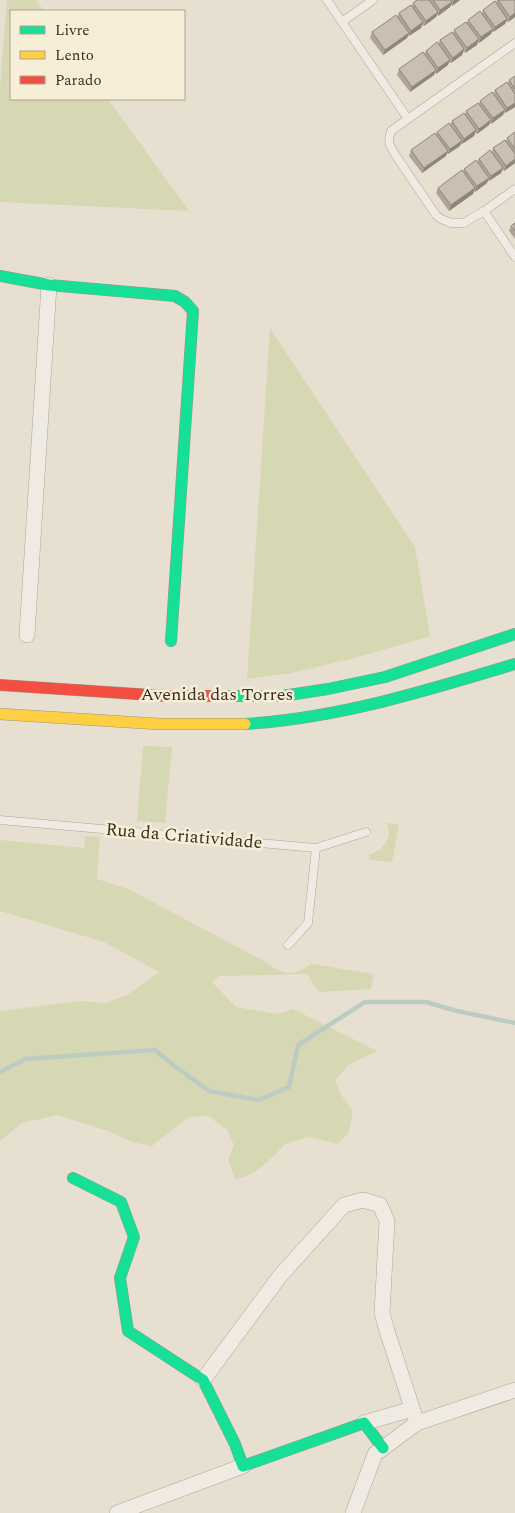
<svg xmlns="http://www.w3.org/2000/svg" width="515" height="1513" viewBox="0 0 515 1513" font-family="Spectral,serif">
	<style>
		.green { fill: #d6d7b3 }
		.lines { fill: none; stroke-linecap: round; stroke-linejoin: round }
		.stream { stroke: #bcccc2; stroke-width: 4.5 }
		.lane-casing { stroke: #ada599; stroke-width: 9 }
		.street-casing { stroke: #ada599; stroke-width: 16 }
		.fast-casing { stroke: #9c958a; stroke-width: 12 }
		.slow-casing { stroke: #9c958a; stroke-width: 12 }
		.jam-casing { stroke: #9c958a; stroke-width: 12 }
		.lane { stroke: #efebe3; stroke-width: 8 }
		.street { stroke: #efebe3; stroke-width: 15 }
		.fast { stroke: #16e098; stroke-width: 11 }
		.slow { stroke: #ffcf43; stroke-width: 11 }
		.jam { stroke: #f24e42; stroke-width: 11 }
		.wall { fill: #afa499 }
		.shaded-wall { fill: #8e867d }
		.building { fill: #cbbfb2; stroke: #8e867d }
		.labels { text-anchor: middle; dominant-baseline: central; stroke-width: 5; stroke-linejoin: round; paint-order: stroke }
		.street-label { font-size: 18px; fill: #3d2e20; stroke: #f7eed8 }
	</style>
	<rect width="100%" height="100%" fill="#e7e0d1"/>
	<!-- green -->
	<g class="green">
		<path d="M7 0H36L44 11H11V99H108L189 211 0 202V88Z"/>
		<path d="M270 328 415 547 430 636 355 658 291 673 247 679Z"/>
		<path d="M143 746 172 747 165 823 137 821Z"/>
		<path d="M387 823 399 824 392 862 369 860V855C384 849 393 839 387 823Z"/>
		<path d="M85 836 100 837 97 879 128 889 268 963C283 977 296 975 311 964L374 974 371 989 319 992 307 974 219 976 212 982 236 1007 277 1014 293 1009 377 1051 348 1065 335 1081 342 1096 353 1111 349 1132 338 1144 308 1137 285 1144 273 1157 253 1173 236 1180 228 1160 234 1145 227 1130 208 1116 189 1117 152 1146 132 1142 108 1131 58 1115 22 1123 0 1141V1011L80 1001 106 1003 127 995 159 972 104 942 0 911V840L84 848Z"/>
	</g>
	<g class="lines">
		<!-- stream -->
		<path class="stream" d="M0 1072 25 1059 155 1050 176 1067 209 1091 259 1100 289 1087 298 1045 365 1002H426L457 1011 515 1023"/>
		<defs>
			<g id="lane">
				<path d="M327 0 408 119"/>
				<path d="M342 22 373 0"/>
				<path d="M515 43 391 131C387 143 390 146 396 156L436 215 441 219 451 223H464L484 211 515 257"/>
				<path d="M484 211 515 189"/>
				<path d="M0 820 316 848 366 832"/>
				<path d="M288 945 308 923 316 848"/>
			</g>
			<g id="street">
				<path d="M27 635 49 285"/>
				<path d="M203 1380 280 1276 344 1205 363 1200 380 1205 387 1221 382 1313 387 1331 417 1423"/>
				<path d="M364 1423 412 1409"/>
				<path d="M117 1513 243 1466"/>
				<path d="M353 1513 375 1454 417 1423 515 1390"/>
			</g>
			<g id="fast">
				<path d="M0 276 49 285 175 296 185 302 193 311 171 641"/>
				<path d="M219 696H282L328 689 385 677 515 634"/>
				<path d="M245 724C338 718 426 691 515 664"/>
				<path d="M73 1178 121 1202 134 1237 120 1278 128 1331 203 1380 235 1444 243 1466 364 1423 383 1448"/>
			</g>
			<path id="slow" d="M0 714 159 724H245"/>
			<path id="jam" d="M0 685 167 696H219"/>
		</defs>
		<!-- lane casing -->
		<use href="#lane" class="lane-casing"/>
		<!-- street casing -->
		<use href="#street" class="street-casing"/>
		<!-- fast casing -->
		<use href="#fast" class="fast-casing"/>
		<!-- slow casing -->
		<use href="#slow" class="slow-casing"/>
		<!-- jam casing -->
		<use href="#jam" class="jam-casing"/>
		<!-- lane -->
		<use href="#lane" class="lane"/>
		<!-- street -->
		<use href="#street" class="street"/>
		<!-- fast -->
		<use href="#fast" class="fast"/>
		<!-- slow -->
		<use href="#slow" class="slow"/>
		<!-- jam -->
		<use href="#jam" class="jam"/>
	</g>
	<!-- wall -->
	<g class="wall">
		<path d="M417 0H460L452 6 451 4 450 7 438 16 437 14 436 17 424 26 422 25 421 28 409 36 408 35 407 38 383 55 370 38 372 32 397 17 399 13 412 7 413 3Z"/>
		<path d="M497 0H515V17L508 22 507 21 505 24 493 32 492 31 491 34 479 43 478 41 477 45 465 53 464 51 462 55 451 63 449 62 448 65 436 74 435 72 434 75 410 92 397 75 399 69 424 54 426 51 438 44 440 40 453 34 454 30 467 23 468 20 482 13 483 10 496 3Z"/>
		<path d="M515 76V107L505 113 504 112 503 115 491 124 490 122 489 125 477 134 476 132 474 136 462 144 461 143 460 146 448 154 447 153 446 156 422 173 409 156 411 150 436 135 437 132 450 125 452 121 465 114 466 111 479 104 480 101 493 94 495 90 508 84 509 80Z"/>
		<path d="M515 132V163L504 171 502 169 501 173 489 181 488 180 487 183 475 192 474 190 473 194 449 211 436 193 438 188 463 172 464 169 477 162 479 159 492 152 493 148 506 142 507 138Z"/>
		<path d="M515 223V239L509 231 511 226Z"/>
	</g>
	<!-- shaded-wall -->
	<g class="shaded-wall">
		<path d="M454 0H460L452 6Z"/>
		<path d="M452 2 450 7 438 16 440 10Z"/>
		<path d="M438 12 436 17 424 26 426 21Z"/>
		<path d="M515 13V17L508 22 510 17Z"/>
		<path d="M507 19 505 24 493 32 495 27Z"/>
		<path d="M423 22 421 28 409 36 411 31Z"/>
		<path d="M493 29 491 34 479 43 481 37Z"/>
		<path d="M409 33 407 38 383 55 385 50Z"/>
		<path d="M479 39 477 45 465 53 467 48Z"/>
		<path d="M464 49 462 55 451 63 453 58Z"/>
		<path d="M450 60 448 65 436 74 438 68Z"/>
		<path d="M436 70 434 75 410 92 412 87Z"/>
		<path d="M515 103V107L505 113 507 108Z"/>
		<path d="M505 110 503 115 491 124 493 118Z"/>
		<path d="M491 120 489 125 477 134 479 129Z"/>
		<path d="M476 130 474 136 462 144 464 139Z"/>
		<path d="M462 141 460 146 448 154 450 149Z"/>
		<path d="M448 151 446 156 422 173 424 168Z"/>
		<path d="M515 159V163L504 171 506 166Z"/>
		<path d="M503 168 501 173 489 181 491 176Z"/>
		<path d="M489 178 487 183 475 192 477 186Z"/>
		<path d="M475 188 473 194 449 211 451 205Z"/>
	</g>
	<!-- building -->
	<g class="building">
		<path d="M417 0H429L438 12 426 21 413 3Z"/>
		<path d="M433 0H450L452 2 440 10Z"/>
		<path d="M498 0H515V13L510 17Z"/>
		<path d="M495 1 507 19 495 27 483 10Z"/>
		<path d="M411 5 423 22 411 31 399 13Z"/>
		<path d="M480 11 493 29 481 37 468 20Z"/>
		<path d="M396 15 409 33 385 50 372 32Z"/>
		<path d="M466 22 479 39 467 48 454 30Z"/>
		<path d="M452 32 464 49 453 58 440 40Z"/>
		<path d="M437 42 450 60 438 68 426 51Z"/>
		<path d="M423 52 436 70 412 87 399 69Z"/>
		<path d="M515 76V89L509 80Z"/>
		<path d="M507 82 515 94V103L507 108 495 90Z"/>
		<path d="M492 92 505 110 493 118 480 101Z"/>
		<path d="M478 103 491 120 479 129 466 111Z"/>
		<path d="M464 113 476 130 464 139 452 121Z"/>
		<path d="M449 123 462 141 450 149 437 132Z"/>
		<path d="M515 132V149L507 138Z"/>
		<path d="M435 133 448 151 424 168 411 150Z"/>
		<path d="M505 140 515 154V159L506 166 493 148Z"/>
		<path d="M490 150 503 168 491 176 479 159Z"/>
		<path d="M476 160 489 178 477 186 464 169Z"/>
		<path d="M462 170 475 188 451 205 438 188Z"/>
		<path d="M515 223V231L511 226Z"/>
	</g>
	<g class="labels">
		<!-- street labels -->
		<g class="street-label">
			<text x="217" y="694">Avenida das Torres</text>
			<text transform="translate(184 836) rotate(5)">Rua da Criatividade</text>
		</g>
	</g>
	<!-- legend -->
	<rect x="10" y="10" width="175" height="90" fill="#f7eed8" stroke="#ada18e"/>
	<rect x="20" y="26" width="25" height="8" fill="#16e098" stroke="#ada18e"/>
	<text x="55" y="35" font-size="15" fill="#3d2e20">Livre</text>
	<rect x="20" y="51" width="25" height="8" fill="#ffcf43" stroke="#ada18e"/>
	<text x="55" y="60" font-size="15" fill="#3d2e20">Lento</text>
	<rect x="20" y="76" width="25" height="8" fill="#f24e42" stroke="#ada18e"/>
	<text x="55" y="85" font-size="15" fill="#3d2e20">Parado</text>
</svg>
